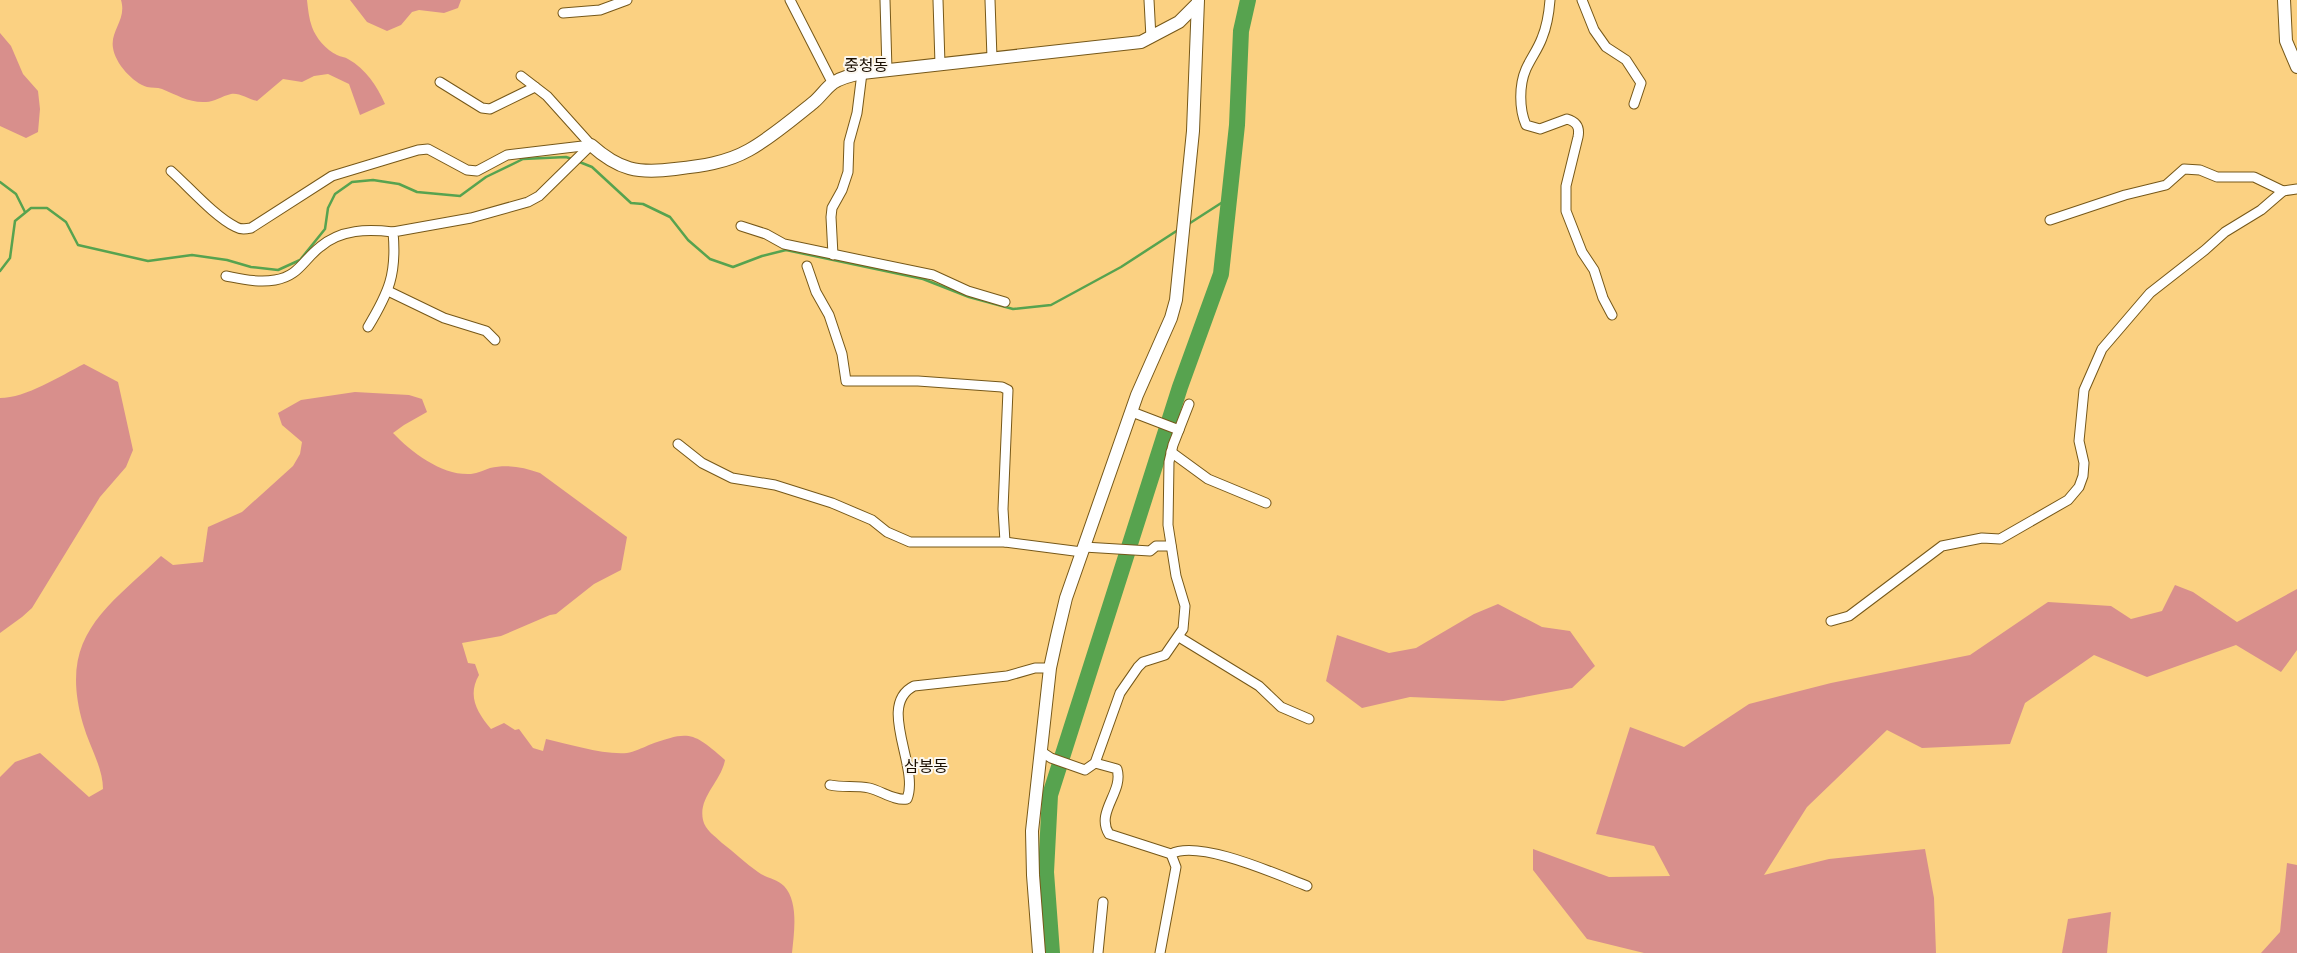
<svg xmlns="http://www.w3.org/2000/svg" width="2297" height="953" viewBox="0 0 2297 953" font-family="Roboto,'Noto Sans KR',sans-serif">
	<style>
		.green { fill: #d88f8c }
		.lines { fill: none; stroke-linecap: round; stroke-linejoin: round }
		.stream { stroke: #57a34f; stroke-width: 2.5 }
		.river { stroke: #57a34f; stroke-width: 16 }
		.street-casing { stroke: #765819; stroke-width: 11 }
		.secondary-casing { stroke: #765819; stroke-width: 14 }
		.street { stroke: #fff; stroke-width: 9 }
		.secondary { stroke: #fff; stroke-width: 12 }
		.labels { text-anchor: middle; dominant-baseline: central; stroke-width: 4; stroke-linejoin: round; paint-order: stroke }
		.quarter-label { font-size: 16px; fill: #1a0e00; stroke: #fcf8f0 }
	</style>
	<rect width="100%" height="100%" fill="#fbd182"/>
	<!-- green -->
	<g class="green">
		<path d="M121 0H307C308 9 309 19 312 27 316 38 326 50 337 55 341 57 345 57 348 59 366 69 377 86 385 104L360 115 349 84 328 74 314 76 302 82 283 79 257 101C249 99 238 92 231 94 222 96 214 102 206 102 189 103 177 95 162 89 157 87 152 88 147 87 133 83 115 63 113 48 110 30 127 20 121 0Z"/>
		<path d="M350 0H461L458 8 444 13 419 10 412 12 401 25 387 31 367 22Z"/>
		<path d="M0 33 11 46 23 74 38 91 40 109 38 132 26 138 0 126Z"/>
		<path d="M84 364 118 382 133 450 126 467 100 497 32 608 22 617 0 633V398C26 398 60 376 84 364Z"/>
		<path d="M355 392 409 395 422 399 427 412 404 425 393 433C412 453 443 476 471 474 478 473 484 470 490 468 507 464 523 467 540 473L627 537 621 570 594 584 556 614 550 615 501 636 462 643 468 663 475 664 479 675C467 696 477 712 491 729L504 723 515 730 519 729 533 748 543 751 546 739C569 744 603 755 627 753 634 752 642 748 649 745 689 731 692 731 725 760 721 782 698 797 703 820 705 830 715 836 722 843 734 852 745 863 758 872 766 878 777 879 784 886 799 902 794 933 792 953H0V777L15 762 40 753 89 797 103 789C103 767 89 746 83 724 58 637 104 610 161 556L173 565 203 562 208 527 242 512 293 466 300 454 302 442 282 425 278 413 301 400Z"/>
		<path d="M2175 585 2193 592 2237 622 2297 589V650L2281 672 2236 645 2147 677 2094 655 2025 703 2010 744 1922 748 1887 730 1807 807 1764 875 1829 859 1925 849 1934 898 1936 953H1644L1587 939 1533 870V849L1609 877 1670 876 1654 846 1596 834 1630 727 1684 747 1749 704 1831 683 1970 655 2048 602 2111 606 2131 619 2162 611Z"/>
		<path d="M1498 604 1542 627 1570 631 1595 666 1572 688 1503 701 1410 697 1362 708 1326 681 1337 635 1389 653 1416 648 1474 614Z"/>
		<path d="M2287 863 2297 865V953H2261L2280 932Z"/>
		<path d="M2111 912 2107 953H2062L2068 919Z"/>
	</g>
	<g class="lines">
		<!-- stream -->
		<g class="stream">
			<path d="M577 161 592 167 631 203 643 204 670 217 688 240 710 259 733 267 762 256 786 250 923 279 969 297 1013 309 1051 305 1121 267 1178 230"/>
			<path d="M0 182 16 194 25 212"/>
			<path d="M1187 225 1229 198"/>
			<path d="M0 271 10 258 15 221 31 208H47L66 222 78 245 148 261 192 255 227 260 251 267 278 270 300 260 325 229 328 208 335 194 352 182 373 180 399 184 417 192 460 196 486 177 523 159 566 157 572 159"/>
		</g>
		<!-- river -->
		<path class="river" d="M1052 953 1046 872 1050 795 1180 387 1221 274 1237 125 1241 31 1248 0"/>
		<defs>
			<g id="street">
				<path d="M790 0 833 84"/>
				<path d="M885 0 887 70"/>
				<path d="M938 0 940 64"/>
				<path d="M990 0 992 58"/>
				<path d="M1149 0 1151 38"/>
				<path d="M1550 0C1549 13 1547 26 1542 38 1538 49 1531 58 1526 69 1519 85 1519 109 1526 125L1540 129 1567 119C1577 122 1580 127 1578 137L1566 186V211L1582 252 1594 270 1603 298 1612 315"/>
				<path d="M1582 0 1594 30 1606 47 1626 60 1641 83 1634 104"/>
				<path d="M563 13 600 10 627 0"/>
				<path d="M521 76 547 96 591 145"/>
				<path d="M440 82 482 108 490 109 535 87"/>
				<path d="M171 171C189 187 215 217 236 227 241 230 246 229 251 228L332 176 418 150 428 149 467 170 477 171 507 155 591 145"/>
				<path d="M2050 220 2125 195 2166 185 2184 169 2200 170 2217 177H2254L2283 191 2297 189"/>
				<path d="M741 226 766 234 784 244 933 275 968 291 1005 302"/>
				<path d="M833 255 831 217 832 208 842 190 848 172 849 142 857 113 862 73"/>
				<path d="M807 266 816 292 829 315 842 354 846 381H918L1002 387 1008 390 1003 509 1005 542"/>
				<path d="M226 276C242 279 258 283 275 280 299 276 303 260 320 247 341 229 368 229 393 232"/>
				<path d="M388 291 444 318 486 331 495 340"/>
				<path d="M368 327C389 292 397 274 393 232L471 218 528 202 539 196 591 145"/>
				<path d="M1132 412 1179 430"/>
				<path d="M678 444 702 463 732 478 775 485 832 503 872 520 887 532 910 542H1005L1082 552"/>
				<path d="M1171 452 1208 479 1266 503"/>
				<path d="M1084 547 1150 551 1156 546H1171"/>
				<path d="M1831 621 1849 616 1942 546 1982 538 2000 539 2068 500 2079 487 2083 476 2084 463 2079 441 2084 390 2102 349 2150 293 2205 250 2225 232 2261 210 2283 191"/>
				<path d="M1179 637 1259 686 1281 707 1309 719"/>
				<path d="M1042 752 1051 758 1085 770 1095 763 1120 693 1138 667 1143 662 1165 655 1183 629 1185 606 1176 576 1168 525 1169 462 1173 445 1189 404"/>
				<path d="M1095 763 1117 769C1124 792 1095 812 1109 834L1171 854C1199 839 1278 875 1307 886"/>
				<path d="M830 785C843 788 856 785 869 788 882 791 894 801 907 799 920 767 876 705 914 686L1007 676 1035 668H1050"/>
				<path d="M1098 953 1103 902"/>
				<path d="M1160 953 1176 867 1171 854"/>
			</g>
			<g id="secondary">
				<path d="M2284 0 2286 41 2297 67"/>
				<path d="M591 145C619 170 638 174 675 169 701 166 726 163 749 150 772 137 794 118 814 102 821 96 826 88 833 83 842 77 852 75 862 73L1141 42 1179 22 1196 5"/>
				<path d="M1039 953 1033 875 1032 831 1050 668 1057 636 1066 598 1137 395 1171 318 1176 300 1193 131 1198 0"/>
			</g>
		</defs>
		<!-- street casing -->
		<use href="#street" class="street-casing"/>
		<!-- secondary casing -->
		<use href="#secondary" class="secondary-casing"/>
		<!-- street -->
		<use href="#street" class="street"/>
		<!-- secondary -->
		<use href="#secondary" class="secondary"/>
	</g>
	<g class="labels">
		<!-- quarter labels -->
		<g class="quarter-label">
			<text x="866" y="65">중청동</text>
			<text x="926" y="766">삼봉동</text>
		</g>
	</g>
</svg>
